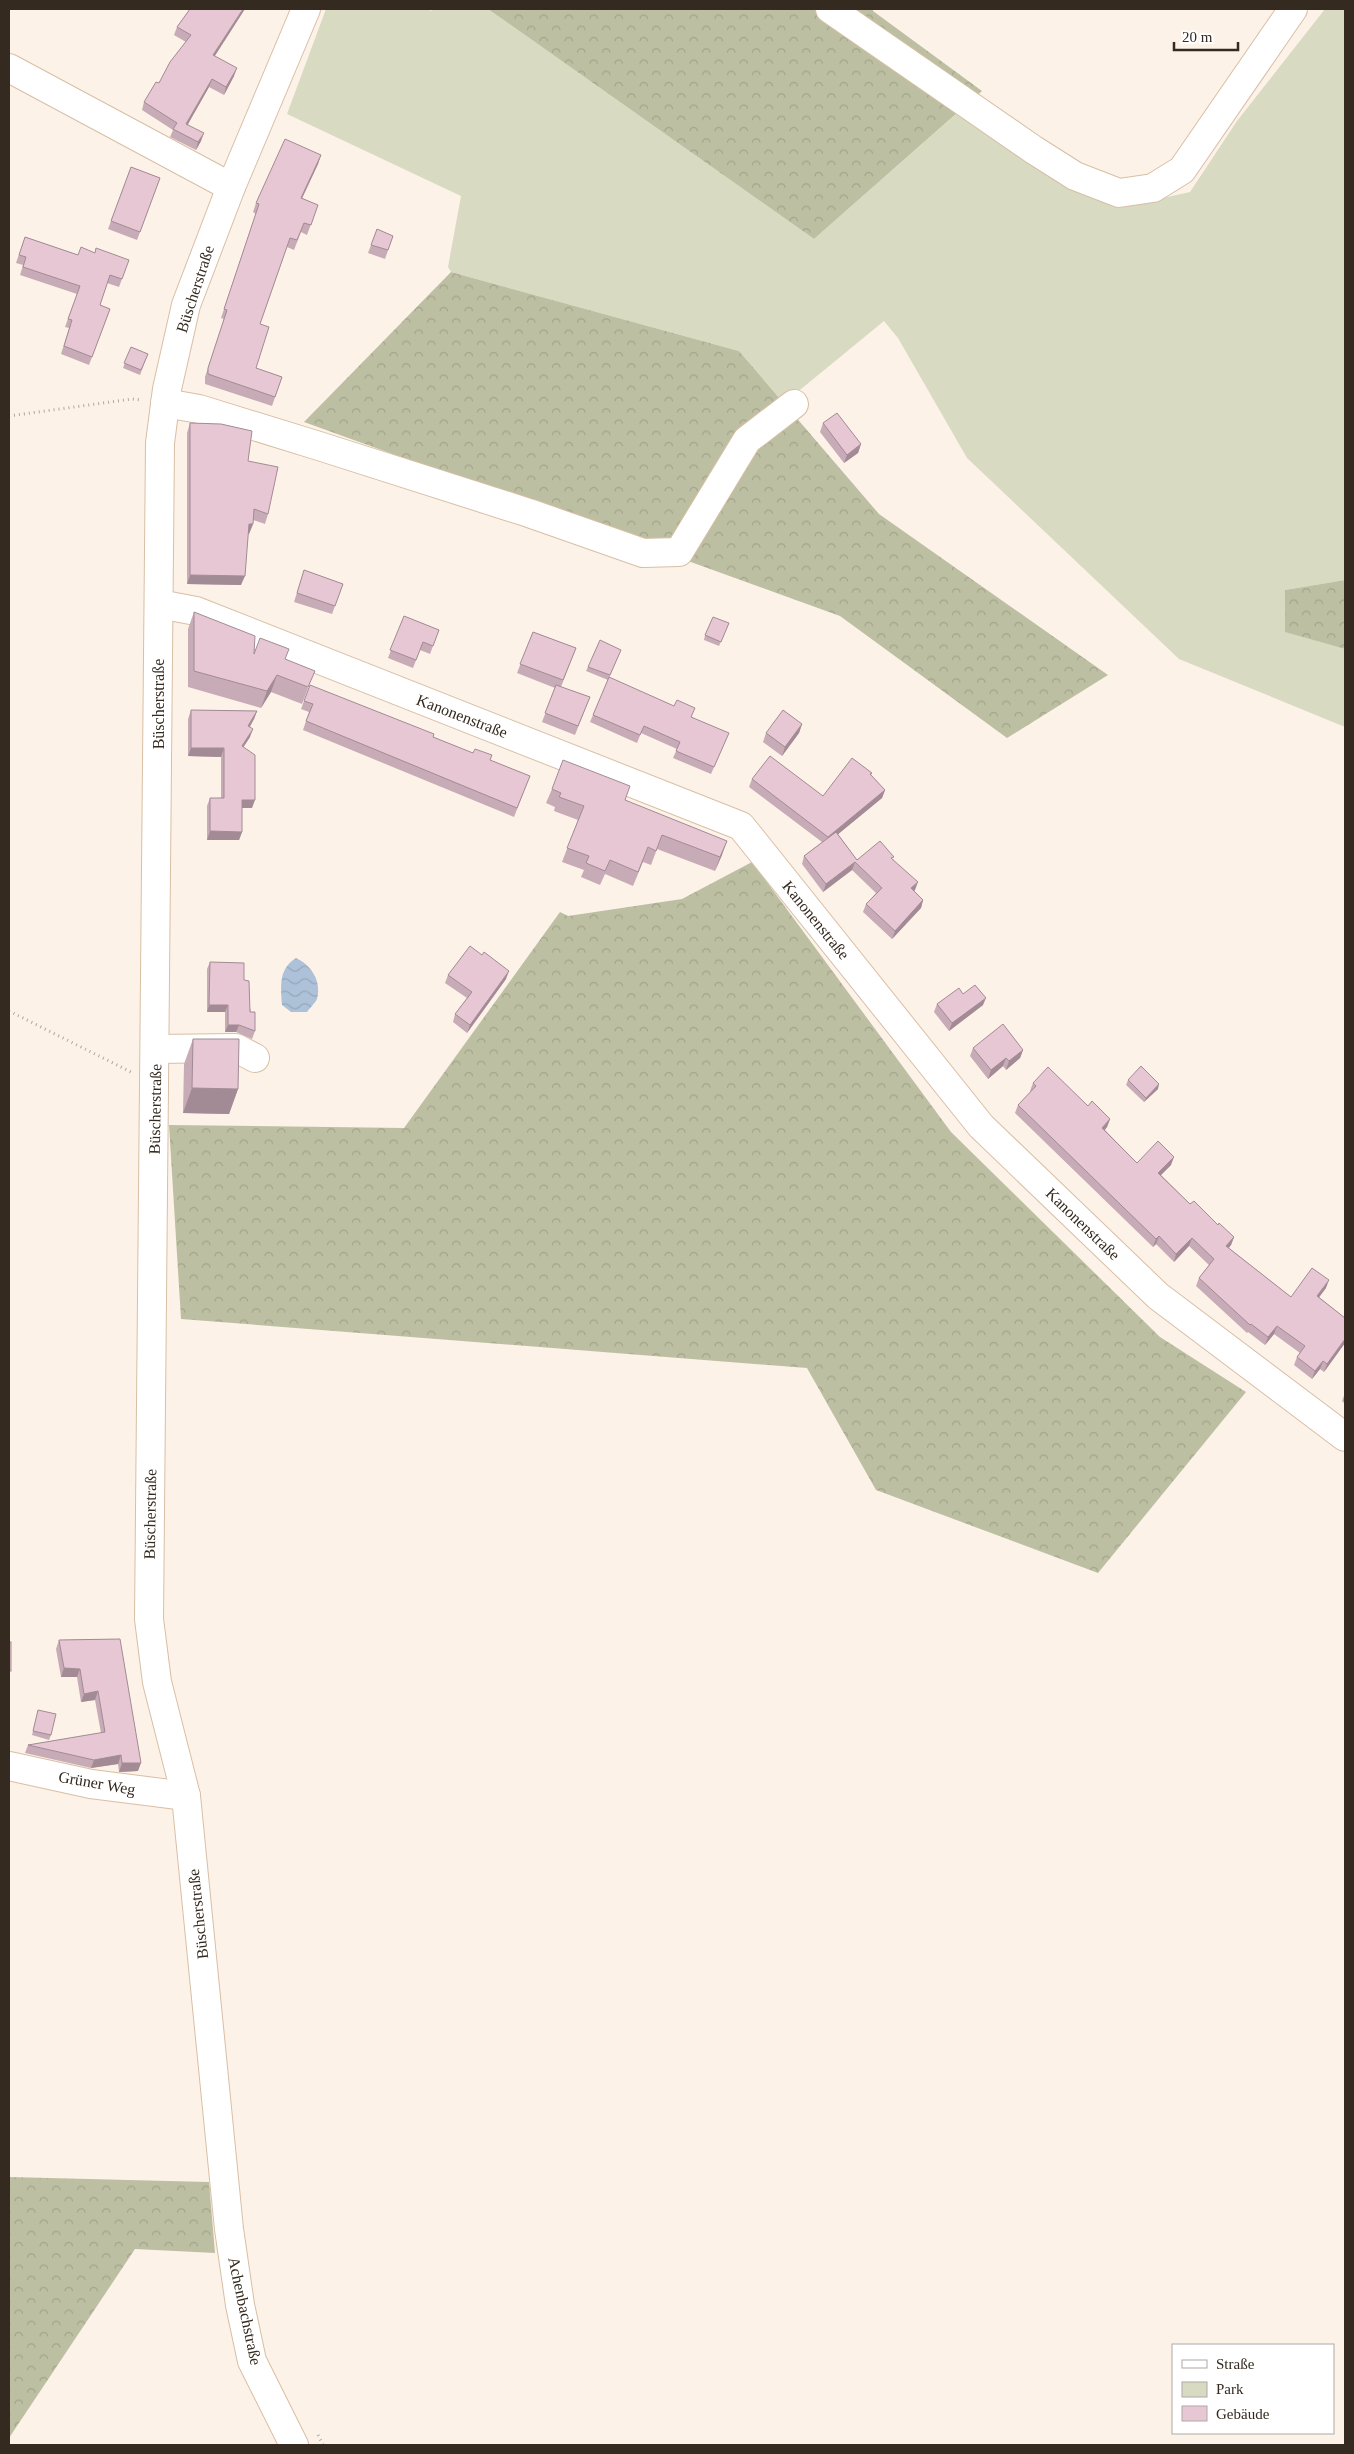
<svg xmlns="http://www.w3.org/2000/svg" width="1354" height="2454" viewBox="0 0 1354 2454" font-family="'Times New Roman',serif">
	<style>
		.green { fill: #d8dac1 }
		.forest { fill: url(#forest-crowns) }
		.water { fill: url(#water-waves) }
		.lines { fill: none; stroke-linecap: round; stroke-linejoin: round }
		.minor-casing { stroke: #d8bfa5; stroke-width: 30 }
		.path { stroke: #b2a79d; stroke-width: 3; stroke-dasharray: 1 4; stroke-linecap: butt }
		.minor { stroke: #fff; stroke-width: 28 }
		.wall { fill: #c7abb6 }
		.shaded-wall { fill: #a28b94 }
		.building { fill: #e7c7d4; stroke: #a28b94 }
		.labels { text-anchor: middle; dominant-baseline: central; stroke-width: 4.5; stroke-linejoin: round; paint-order: stroke }
		.street-label { font-size: 16px; fill: #342a20; stroke: #fff }
	</style>
	<defs>
		<pattern id="forest-crowns" width="20" height="18" patternUnits="userSpaceOnUse" patternTransform="scale(1.25)"><rect width="20" height="18" fill="#bdbfa2"/><path d="M2 6a3 3 0 1 1 6 0M12 15a3 3 0 1 1 6 0" fill="none" stroke="#a3a48b"/></pattern>
		<pattern id="water-waves" width="16" height="10" patternUnits="userSpaceOnUse" patternTransform="scale(1.25)"><rect width="16" height="10" fill="#adc2d9"/><path d="M0 5q4-4 8 0t8 0" fill="none" stroke="#95a7ba"/></pattern>
	</defs>
	<rect width="100%" height="100%" fill="#fdf2e8"/>
	<!-- green -->
	<path class="green" d="M326 9H428L431 11 433 9H488L814 239 963 108 1040 166 1118 208 1190 192 1237 121 1325 9H1345V580L1285 590 1286 632 1345 649V727L1179 659 967 458 898 338 884 321 784 403 739 351 451 272 448 267 461 196 287 114Z"/>
	<!-- forest -->
	<g class="forest">
		<path d="M488 9H873V11L982 91 814 239Z"/>
		<path d="M451 272 739 351 879 514 1108 675 1007 738 840 616 304 422Z"/>
		<path d="M1345 580V649L1285 632V590Z"/>
		<path d="M752 862 951 1132 1160 1337 1246 1392 1098 1573 876 1490 807 1368 181 1319 169 1125 404 1128 560 912 568 916 682 899Z"/>
		<path d="M9 2177 209 2182 215 2253 135 2249 9 2438Z"/>
	</g>
	<!-- water -->
	<path class="water" d="M296 958C311 965 322 981 317 999 315 1003 310 1008 307 1012H291L282 1005C281 987 278 969 296 958Z"/>
	<g class="lines">
		<defs>
			<g id="minor">
				<path d="M830 9 1034 150 1075 176 1119 193 1153 188 1182 170 1293 9"/>
				<path d="M9 68 231 187"/>
				<path d="M165 403 199 409 319 446 529 513 643 553 679 552 747 440 794 404"/>
				<path d="M159 604 196 611 741 826 981 1126 1158 1296 1345 1437"/>
				<path d="M155 1049 236 1048 255 1058"/>
				<path d="M9 1766 91 1784 186 1796"/>
				<path d="M294 2445 252 2361 240 2305 229 2229 186 1796 157 1682 149 1619 160 443 167 389 186 305 231 187 306 9"/>
			</g>
		</defs>
		<!-- minor casing -->
		<use href="#minor" class="minor-casing"/>
		<!-- path -->
		<g class="path">
			<path d="M9 416 132 399 142 400"/>
			<path d="M9 1011 131 1072"/>
			<path d="M318 2435 323 2445"/>
		</g>
		<!-- minor -->
		<use href="#minor" class="minor"/>
	</g>
	<!-- wall -->
	<g class="wall">
		<path d="M190 9 215 56 234 76 224 95 209 87 188 124 201 141 196 150 170 137 173 130 142 110 144 102 159 83 186 42 174 35 177 27Z"/>
		<path d="M321 155 318 164 302 198 318 205 307 235 301 232 294 250 287 247 260 324 256 368 282 377 272 406 205 384V377L224 319 221 318 256 214 253 212 256 203Z"/>
		<path d="M131 167 160 178 137 240 108 229Z"/>
		<path d="M377 229 393 236 385 259 368 253Z"/>
		<path d="M25 237 78 255 94 253 129 260 119 287 107 283 100 305 110 309 89 365 61 354 69 328 65 327 77 294 20 275 23 265 16 263Z"/>
		<path d="M131 347 148 354 140 375 123 368Z"/>
		<path d="M190 423 248 461 268 514 265 524 253 520V524L249 534H248L241 585 187 584V433Z"/>
		<path d="M823 423 861 444 858 453 844 463 820 432Z"/>
		<path d="M304 570 343 584 332 614 294 602Z"/>
		<path d="M194 612 254 654 286 659 308 688 302 704 271 692 261 708 188 687V629Z"/>
		<path d="M404 616 439 630 430 654 420 650 413 668 388 658Z"/>
		<path d="M729 623 719 646 704 640 705 635Z"/>
		<path d="M533 632 576 648 561 687 590 697 575 735 542 722 555 688 517 673Z"/>
		<path d="M619 654 609 678 692 717 726 740 711 774 673 758 677 749 641 733 637 743 590 722 608 680 586 671 588 667Z"/>
		<path d="M304 701 433 737 530 776 514 817 303 730 309 712 301 709Z"/>
		<path d="M191 710 257 711 254 719 250 727V737L243 747 252 808H242V832L239 840H207V806L210 798H221V757L188 756V719Z"/>
		<path d="M802 724 799 733 782 756 763 742 766 733Z"/>
		<path d="M872 773 871 775 885 790 882 798 838 834 857 860 893 859 915 890 914 891 923 900 921 908 892 939 863 912 866 904 876 893 852 870 823 892 802 864 804 856 822 842 749 787 752 779 823 796Z"/>
		<path d="M552 789 625 800 722 855 715 871 657 849 651 865 643 862 633 886 605 874 600 885 581 877 584 870 562 862 578 820 554 811 555 807 546 803Z"/>
		<path d="M210 962 244 980 255 1031 252 1039 236 1032H225V1012H207V969Z"/>
		<path d="M448 975 506 979 467 1033 453 1022 455 1014 467 998 445 983Z"/>
		<path d="M963 994 983 1005 949 1031 934 1012 937 1004Z"/>
		<path d="M193 1039 238 1089 229 1114 183 1113 184 1064Z"/>
		<path d="M973 1048 1023 1050 1020 1058 1006 1070 1003 1066 988 1079 970 1056Z"/>
		<path d="M1128 1080 1158 1089 1144 1102 1126 1085Z"/>
		<path d="M1033 1083 1088 1106 1110 1119 1107 1127 1105 1130 1137 1163 1171 1165 1161 1175 1190 1204 1234 1237 1231 1245 1229 1248 1291 1297 1326 1288 1319 1297 1345 1318V1343L1324 1372 1320 1369 1312 1379 1294 1365 1297 1357 1300 1353 1274 1334 1265 1345 1248 1332 1247 1333 1196 1286 1199 1278 1209 1265 1189 1246 1174 1262 1156 1244 1153 1247 1015 1113 1018 1105 1031 1092 1030 1091Z"/>
		<path d="M1345 1393V1404L1342 1401Z"/>
		<path d="M120 1639 138 1771 119 1772 118 1764 91 1768 25 1753 28 1745 101 1733 95 1700 81 1702 77 1677H61L56 1649 59 1640Z"/>
		<path d="M38 1710 51 1735 49 1740 32 1735Z"/>
	</g>
	<!-- shaded-wall -->
	<g class="shaded-wall">
		<path d="M243 9H245L211 62 213 55Z"/>
		<path d="M237 68 234 76 224 95 226 87Z"/>
		<path d="M212 79 209 87 184 131 186 124Z"/>
		<path d="M204 133 201 141 196 150 198 142Z"/>
		<path d="M321 155 318 164 298 207 301 198Z"/>
		<path d="M861 444 858 453 844 463 847 455Z"/>
		<path d="M249 524H253L249 534 246 533Z"/>
		<path d="M190 575 245 576 241 585 187 584Z"/>
		<path d="M277 675 271 692 261 708 267 691Z"/>
		<path d="M257 711 254 719 245 734 248 726Z"/>
		<path d="M802 724 799 733 782 756 785 747Z"/>
		<path d="M253 729 250 737 239 754 242 746Z"/>
		<path d="M191 748H224L221 757 188 756Z"/>
		<path d="M885 790 882 798 825 845 828 837Z"/>
		<path d="M242 800H255L252 808H239Z"/>
		<path d="M210 831 242 832 239 840H207Z"/>
		<path d="M727 841 722 855 715 871 720 857Z"/>
		<path d="M855 862 852 870 823 892 826 884Z"/>
		<path d="M918 882 915 890 908 897 911 888Z"/>
		<path d="M923 900 921 908 892 939 895 931Z"/>
		<path d="M509 971 506 979 467 1033 470 1025Z"/>
		<path d="M986 998 983 1005 949 1031 952 1023Z"/>
		<path d="M209 1005H228L225 1012H207Z"/>
		<path d="M228 1025H239L236 1032H225Z"/>
		<path d="M1023 1050 1020 1058 1006 1070 1009 1061Z"/>
		<path d="M1006 1058 1003 1066 988 1079 991 1070Z"/>
		<path d="M1159 1084 1158 1089 1144 1102 1146 1098Z"/>
		<path d="M192 1088 238 1089 229 1114 183 1113Z"/>
		<path d="M1110 1119 1107 1127 1099 1136 1102 1128Z"/>
		<path d="M1174 1157 1171 1165 1155 1181 1158 1173Z"/>
		<path d="M1159 1236 1156 1244 1153 1247 1156 1239Z"/>
		<path d="M1234 1237 1231 1245 1223 1254 1226 1246Z"/>
		<path d="M1192 1238 1189 1246 1174 1262 1176 1254Z"/>
		<path d="M1329 1280 1326 1288 1314 1304 1317 1296Z"/>
		<path d="M1277 1326 1274 1334 1265 1345 1268 1337Z"/>
		<path d="M1345 1339V1343L1324 1372 1327 1364Z"/>
		<path d="M1323 1361 1320 1369 1312 1379 1315 1371Z"/>
		<path d="M64 1668 80 1669 77 1677H61Z"/>
		<path d="M98 1691 95 1700 81 1702 84 1694Z"/>
		<path d="M121 1755 118 1764 91 1768 94 1760Z"/>
		<path d="M122 1763H141L138 1771 119 1772Z"/>
	</g>
	<!-- building -->
	<g class="building">
		<path d="M190 9H243L213 55 237 68 226 87 212 79 186 124 204 133 198 142 173 129 177 123 144 102 156 82 159 83 170 62 191 35 177 27Z"/>
		<path d="M285 139 321 155 301 198 318 205 311 225 304 223 297 240 290 238 260 324 269 327 256 368 282 377 275 397 208 374V368L227 310 224 309 259 204 256 203Z"/>
		<path d="M131 167 160 178 140 232 111 221Z"/>
		<path d="M377 229 393 236 388 250 371 245Z"/>
		<path d="M25 237 78 255 81 247 95 253 96 248 129 260 122 279 110 275 100 305 110 309 92 357 64 346 72 320 68 319 80 286 23 267 26 257 19 255Z"/>
		<path d="M131 347 148 354 141 370 124 363Z"/>
		<path d="M837 413 861 444 847 455 823 423Z"/>
		<path d="M190 423 221 424 252 431 248 461 278 467 268 514 254 509 253 524H249L245 576 190 575Z"/>
		<path d="M304 570 343 584 335 606 297 593Z"/>
		<path d="M194 612 255 636 254 654 260 638 289 649 285 659 315 671 308 687 277 675 267 691 194 671Z"/>
		<path d="M404 616 439 630 433 646 423 642 416 660 390 650Z"/>
		<path d="M713 617 729 623 721 642 705 635Z"/>
		<path d="M533 632 576 648 563 680 520 664Z"/>
		<path d="M600 640 621 650 610 675 588 667Z"/>
		<path d="M609 677 674 706 677 700 695 708 691 717 729 733 714 767 676 751 680 742 644 726 640 735 593 715Z"/>
		<path d="M310 685 434 734 433 737 473 753 475 749 492 755 490 760 530 776 517 808 306 721 313 704 304 701Z"/>
		<path d="M556 685 590 697 578 726 545 713Z"/>
		<path d="M191 710 257 711 248 726 253 729 242 746 255 755V800H242V832L210 831V798H224V748H191Z"/>
		<path d="M783 710 802 724 785 747 766 733Z"/>
		<path d="M770 756 823 796 852 758 872 773 870 774 885 790 828 837 752 779Z"/>
		<path d="M563 760 630 786 625 800 727 841 720 857 662 835 656 851 648 847 638 872 610 860 605 871 586 863 589 856 567 848 584 806 559 797 561 793 552 789Z"/>
		<path d="M836 832 857 860 880 841 894 857 891 858 918 882 911 888 923 900 895 931 866 904 882 888 855 862 826 884 804 856Z"/>
		<path d="M470 946 482 955 484 952 509 971 470 1025 455 1014 472 992 448 975Z"/>
		<path d="M210 962 244 963V980L249 981 250 1012H255V1031L239 1025H228V1005H209Z"/>
		<path d="M975 985 986 998 952 1023 937 1004 959 988 963 994Z"/>
		<path d="M1003 1024 1023 1050 1009 1061 1006 1058 991 1070 973 1048Z"/>
		<path d="M193 1039H239L238 1089 192 1088Z"/>
		<path d="M1141 1066 1159 1084 1146 1098 1128 1080Z"/>
		<path d="M1048 1067 1088 1106 1092 1101 1110 1119 1102 1128 1137 1163 1158 1141 1174 1157 1158 1173 1190 1204 1194 1201 1218 1225 1219 1223 1234 1237 1226 1246 1291 1297 1312 1268 1329 1280 1317 1296 1345 1318V1339L1327 1364 1323 1361 1315 1371 1297 1357 1305 1346 1277 1326 1268 1337 1251 1324 1250 1325 1199 1278 1214 1259 1192 1238 1176 1254 1159 1236 1156 1239 1018 1105 1036 1086 1033 1083Z"/>
		<path d="M120 1639 141 1763H122L121 1755 94 1760 28 1745 105 1732 98 1691 84 1694 80 1669 64 1668 59 1640Z"/>
		<rect x="9" y="1642" width="2" height="29"/>
		<path d="M38 1710 56 1714 51 1735 33 1731Z"/>
	</g>
	<g class="labels">
		<!-- street labels -->
		<g class="street-label">
			<text transform="translate(195 289) rotate(-72)">Büscherstraße</text>
			<text transform="translate(158 704) rotate(-90)">Büscherstraße</text>
			<text transform="translate(462 716) rotate(21)">Kanonenstraße</text>
			<text transform="translate(816 920) rotate(51)">Kanonenstraße</text>
			<text transform="translate(155 1109) rotate(-89)">Büscherstraße</text>
			<text transform="translate(1083 1224) rotate(44)">Kanonenstraße</text>
			<text transform="translate(150 1514) rotate(-89)">Büscherstraße</text>
			<text transform="translate(97 1783) rotate(10)">Grüner Weg</text>
			<text transform="translate(198 1914) rotate(-96)">Büscherstraße</text>
			<text transform="translate(245 2311) rotate(78)">Achenbachstraße</text>
		</g>
	</g>
	<!-- border -->
	<rect width="1354" height="2454" fill="none" stroke="#342a20" stroke-width="20"/>
	<!-- legend -->
	<rect x="1172" y="2344" width="162" height="90" fill="#ffffff" stroke="#aeaaa6"/>
	<rect x="1182" y="2360" width="25" height="8" fill="#ffffff" stroke="#aeaaa6"/>
	<text x="1216" y="2369" font-size="15" fill="#342a20">Straße</text>
	<rect x="1182" y="2382" width="25" height="15" fill="#d8dac1" stroke="#aeaaa6"/>
	<text x="1216" y="2394" font-size="15" fill="#342a20">Park</text>
	<rect x="1182" y="2406" width="25" height="15" fill="#e7c7d4" stroke="#aeaaa6"/>
	<text x="1216" y="2419" font-size="15" fill="#342a20">Gebäude</text>
	<!-- scale -->
	<path d="M1174 42v8h64v-8" fill="none" stroke="#342a20" stroke-width="2.5"/>
	<text x="1182" y="42" font-size="15" fill="#342a20" stroke="#ffffff" stroke-width="4" paint-order="stroke">20 m</text>
</svg>
